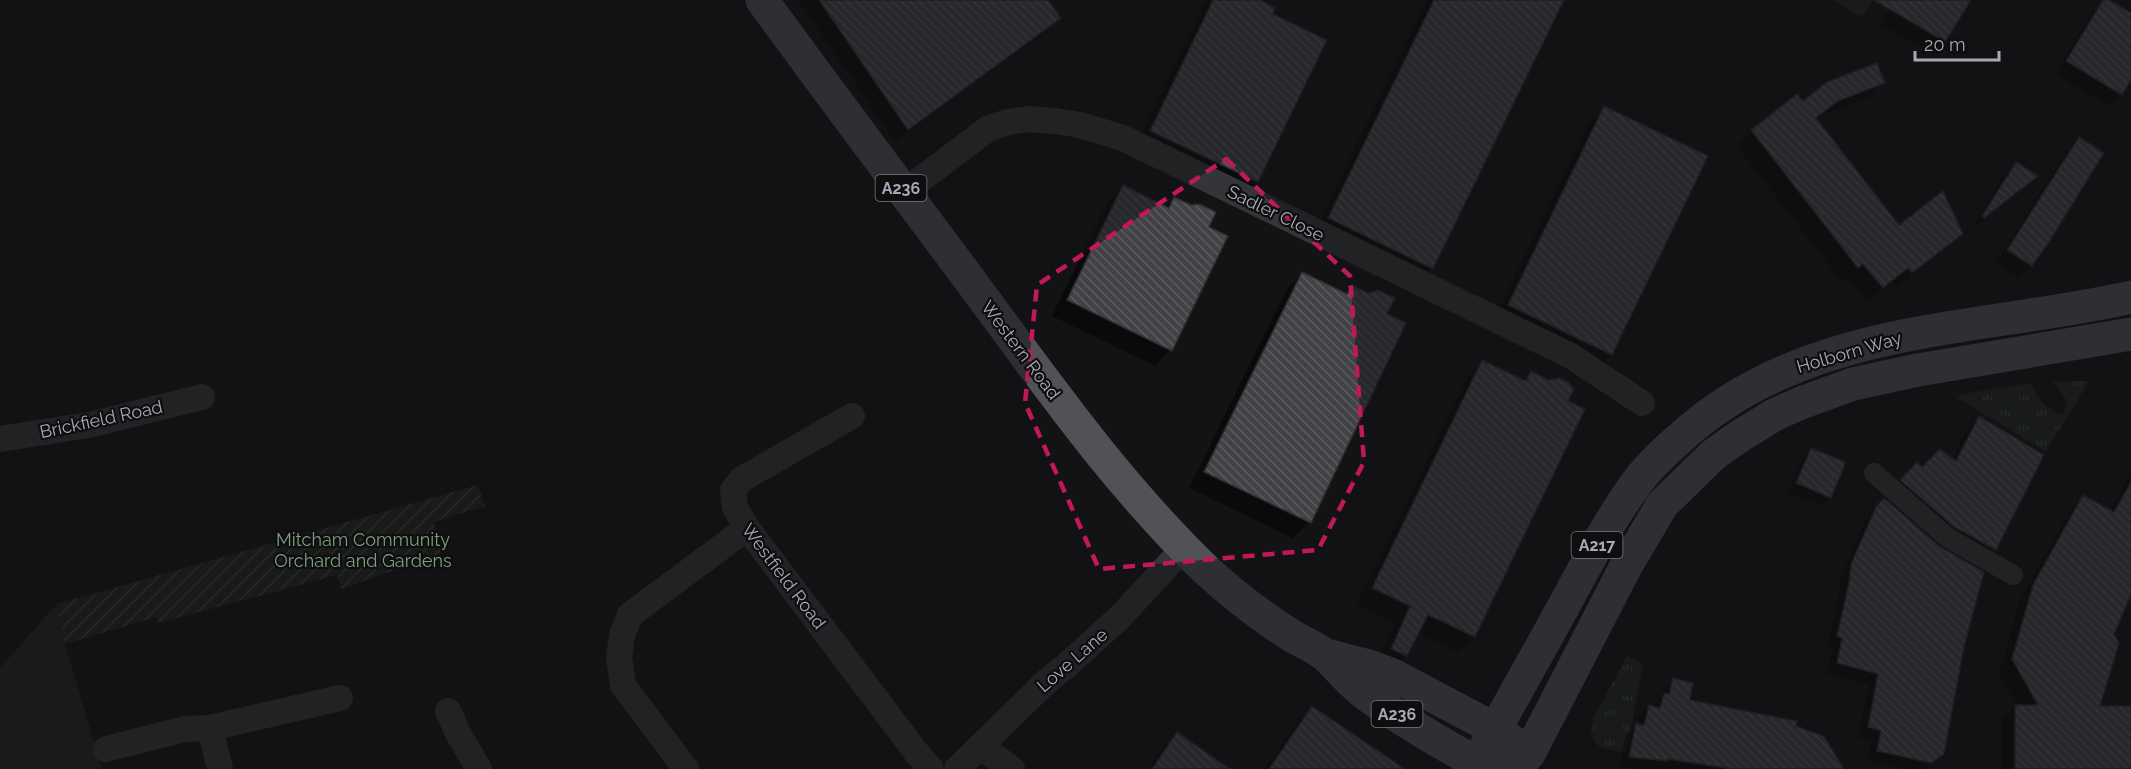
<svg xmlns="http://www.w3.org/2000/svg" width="2131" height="769" viewBox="0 0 2131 769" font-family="Raleway,sans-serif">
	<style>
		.grass { fill: url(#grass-tufts) }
		.park { fill: #1f2720 }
		.garden { fill: url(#garden-furrows) }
		.shadow { fill: #0007 }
		.building { fill: url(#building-back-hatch); stroke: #2d2d30; stroke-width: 1.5 }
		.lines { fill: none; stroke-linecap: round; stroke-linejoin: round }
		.pedestrian { stroke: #343539; stroke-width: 20 }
		.minor { stroke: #343539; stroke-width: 26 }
		.primary { stroke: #505258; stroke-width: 33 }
		.marked { fill: none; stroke: #c2185b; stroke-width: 4.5; stroke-dasharray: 12 8; stroke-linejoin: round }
		.labels { text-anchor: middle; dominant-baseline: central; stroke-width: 4.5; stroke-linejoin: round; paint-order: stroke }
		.shield { fill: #0e0e0f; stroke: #787b82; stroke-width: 1.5 }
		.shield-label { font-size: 16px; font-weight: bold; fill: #a5aab4 }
		.street-label { font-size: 18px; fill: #a5aab4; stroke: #0e0e0f }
		.park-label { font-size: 18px; fill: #7d9e80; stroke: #0e0e0f }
	</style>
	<defs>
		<pattern id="grass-tufts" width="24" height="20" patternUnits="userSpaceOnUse" patternTransform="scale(1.5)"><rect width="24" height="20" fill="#1f2720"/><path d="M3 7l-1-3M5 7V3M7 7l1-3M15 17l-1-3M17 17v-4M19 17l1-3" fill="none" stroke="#3d443e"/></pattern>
		<pattern id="garden-furrows" width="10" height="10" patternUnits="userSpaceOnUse" patternTransform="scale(1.5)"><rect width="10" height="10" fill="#1f2720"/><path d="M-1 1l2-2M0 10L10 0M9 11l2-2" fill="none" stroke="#3d443e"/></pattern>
		<pattern id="building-back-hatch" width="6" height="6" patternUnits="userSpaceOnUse" patternTransform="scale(1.5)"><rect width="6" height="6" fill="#424347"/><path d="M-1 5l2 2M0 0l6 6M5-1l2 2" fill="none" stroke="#5a5b5f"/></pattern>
	</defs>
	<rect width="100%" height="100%" fill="#131314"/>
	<!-- grass -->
	<g class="grass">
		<path d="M2053 381H2089L2046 452 1956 397 1963 394 2031 383C2036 399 2046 406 2059 415L2064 412 2068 402Z"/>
		<path d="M1627 656 1643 664 1626 753 1600 747C1591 739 1590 730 1593 719Z"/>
	</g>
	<!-- park -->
	<g class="park">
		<path d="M1833 0H1873L1862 17Z"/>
		<path d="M57 604 65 644 102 769H0V668Z"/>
	</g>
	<!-- garden -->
	<path class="garden" d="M478 485 485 506 434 522 441 554 341 589 337 575 158 623 156 617 65 644 57 604Z"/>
	<!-- shadow -->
	<g class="shadow">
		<path d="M798 0H1046L1059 18 1047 30 895 141Z"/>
		<path d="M1208 0H1257V181L1241 197 1135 147 1204 5Z"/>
		<path d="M1427 0H1562L1431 268 1415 284 1313 234Z"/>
		<path d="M1894 0H1972L1946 37 1933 50H1926L1880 24Z"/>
		<path d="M2104 0 2131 15V77L2121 94 2108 106 2055 74 2093 12Z"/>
		<path d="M1883 83 1868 98 1821 115 1815 120 1899 227 1961 234 1946 249 1897 287 1892 282 1867 302 1848 277 1842 282 1737 146 1752 131 1802 103Z"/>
		<path d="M1605 108 1706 157 1611 355 1595 370 1493 321 1589 123Z"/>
		<path d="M2079 139 2031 265 2018 277 1996 263 2066 152Z"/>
		<path d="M2016 164 2035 176 2023 188 1971 229 2003 176Z"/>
		<path d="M1123 187 1165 208 1174 199 1207 228 1170 350 1155 366 1052 316 1107 203Z"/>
		<path d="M1302 274 1344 295 1352 287 1385 315 1404 324 1309 522 1293 538 1189 488 1286 290Z"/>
		<path d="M1483 362 1523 381 1531 373 1548 381 1474 636 1458 652 1417 633 1406 656 1390 672 1376 665 1395 622 1357 604 1467 378Z"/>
		<path d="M1979 418 1995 550 1983 562 1889 494 1904 477 1952 460 1966 430Z"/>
		<path d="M1811 449 1830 497 1822 506 1788 492 1803 458Z"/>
		<path d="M2131 474V592L2112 635 2098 708H2131V769H2002V720L2016 706H2018L1999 674 2020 600 2070 511 2083 497 2110 511Z"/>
		<path d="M1885 500 1962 647 1943 753 1925 769H1903L1867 761 1871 741 1858 737 1869 685 1827 674 1832 648 1827 647 1839 594 1841 576 1866 520Z"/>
		<path d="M1673 680 1688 702 1794 727 1839 769H1639L1619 767 1626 735 1637 724 1638 717 1649 706 1653 707 1661 699 1663 691Z"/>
		<path d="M1312 707 1402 769H1265L1297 723Z"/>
		<path d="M1177 734 1228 769H1148L1161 750Z"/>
	</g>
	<!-- building -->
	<g class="building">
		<path d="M819 0H1048L1061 18 908 130Z"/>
		<path d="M1213 0H1260L1275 8 1273 14 1327 40 1258 182 1150 131Z"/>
		<path d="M1434 0H1564L1433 269 1328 218Z"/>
		<path d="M1874 0H1971L1945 42Z"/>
		<path d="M2103 0H2109L2131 13V80L2122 95 2066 61Z"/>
		<path d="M1877 63 1885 83 1838 101 1816 118 1899 225 1943 191 1963 234 1912 273 1908 268 1883 288 1863 264 1858 268 1751 130 1797 94 1803 101 1827 82Z"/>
		<path d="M1604 106 1708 156 1612 355 1508 305Z"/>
		<path d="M2079 137 2104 153 2049 242 2032 266 2007 250Z"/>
		<path d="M2016 162 2038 176 1984 218 1982 216Z"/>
		<path d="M1123 185 1169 208 1174 197 1191 205 1199 204 1216 212 1209 227 1228 236 1172 351 1067 300Z"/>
		<path d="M1302 272 1347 294 1352 285 1368 293 1378 290 1395 298 1387 314 1406 323 1311 523 1204 472Z"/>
		<path d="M1482 360 1526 381 1531 371 1548 380 1559 378 1568 382 1574 389 1568 401 1585 409 1475 637 1428 615 1407 656 1391 649 1410 606 1372 588Z"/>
		<path d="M1979 416 2044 455 1996 550 1954 527 1900 480 1917 462 1922 467 1940 449 1956 461Z"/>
		<path d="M1811 448 1846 462 1831 498 1796 483Z"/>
		<path d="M2131 482V595L2114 634 2119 643 2100 706H2131V769H2015V705H2038L2012 659 2033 585 2083 495 2114 512Z"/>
		<path d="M1884 498 1939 546 1984 572 1964 647 1944 754 1931 763 1877 751 1881 731 1868 727 1878 674 1837 663 1842 638 1837 636 1849 583 1851 564 1876 507Z"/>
		<path d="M1673 678 1693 683 1690 700 1797 721 1796 726 1824 736 1844 769H1732L1668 759V761L1629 757 1636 723 1644 725 1649 705 1660 708 1664 693 1669 694Z"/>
		<path d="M1312 706 1405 769H1269Z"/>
		<path d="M1177 732 1230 769H1152Z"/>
	</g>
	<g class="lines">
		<!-- pedestrian -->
		<path class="pedestrian" d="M1874 473 1947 537 2013 575"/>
		<!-- minor -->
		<g class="minor">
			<path d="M904 192 989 128 1008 122 1029 119 1055 121 1080 125 1123 138 1571 356 1642 403"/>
			<path d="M852 416 742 479 733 490 735 507 747 528 916 752 931 769"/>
			<path d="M0 439 89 425 202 397"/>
			<path d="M448 711 459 735 479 769"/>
			<path d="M210 728 220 769"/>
			<path d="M980 746 1012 769"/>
			<path d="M106 749 185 729 210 728 340 698"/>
			<path d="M686 769 623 685 619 657 622 635 630 615 747 528"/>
			<path d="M957 769 1047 681 1066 666 1120 617 1184 548"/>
		</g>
		<!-- primary -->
		<g class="primary">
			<path d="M762 0C833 98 906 194 978 291 1049 387 1118 485 1204 568 1230 592 1259 615 1289 634 1301 642 1316 647 1326 656 1337 666 1346 678 1357 687 1374 703 1477 768 1496 769"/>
			<path d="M1326 655 1369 666 1393 675 1495 729 1513 742"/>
			<path d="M1472 769C1485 750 1495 729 1506 710 1529 669 1552 628 1574 587 1593 552 1612 517 1635 485 1647 468 1663 453 1679 439 1803 324 1976 332 2131 297"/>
			<path d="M1505 769 1515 767 1529 754 1626 566 1662 505 1713 455 1740 436 1774 415 1801 403 1853 384 1918 370 2131 334"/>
		</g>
	</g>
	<!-- marked area -->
	<path d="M0 0H2131V769H0ZM1226 159 1350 276 1364 462 1318 550 1099 569 1025 403 1037 285Z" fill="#131314" fill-opacity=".55" fill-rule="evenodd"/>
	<path class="marked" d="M1226 159 1350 276 1364 462 1318 550 1099 569 1025 403 1037 285Z"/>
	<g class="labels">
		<!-- shield labels -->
		<g class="shield">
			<rect x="875.5" y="175" width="51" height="26" rx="4.5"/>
			<rect x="1571.5" y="532" width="51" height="26" rx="4.5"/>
			<rect x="1371.5" y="701" width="51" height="26" rx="4.5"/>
		</g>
		<g class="shield-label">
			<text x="901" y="188">A236</text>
			<text x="1597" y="545">A217</text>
			<text x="1397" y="714">A236</text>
		</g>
		<!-- street labels -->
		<g class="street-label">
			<text transform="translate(1276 213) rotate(26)">Sadler Close</text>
			<text transform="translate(1021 350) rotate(53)">Western Road</text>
			<text transform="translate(1849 352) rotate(-16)">Holborn Way</text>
			<text transform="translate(101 419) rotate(-12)">Brickfield Road</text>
			<text transform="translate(784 576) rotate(53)">Westfield Road</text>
			<text transform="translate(1072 660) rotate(-41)">Love Lane</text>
		</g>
		<!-- park labels -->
		<g class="park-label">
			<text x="363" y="539">Mitcham Community<tspan x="363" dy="21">Orchard and Gardens</tspan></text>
		</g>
	</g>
	<!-- scale -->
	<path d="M1915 51v9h84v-9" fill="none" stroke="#a5aab4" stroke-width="3"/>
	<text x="1924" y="51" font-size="18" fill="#a5aab4" stroke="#0e0e0f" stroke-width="4.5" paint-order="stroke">20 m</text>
</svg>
